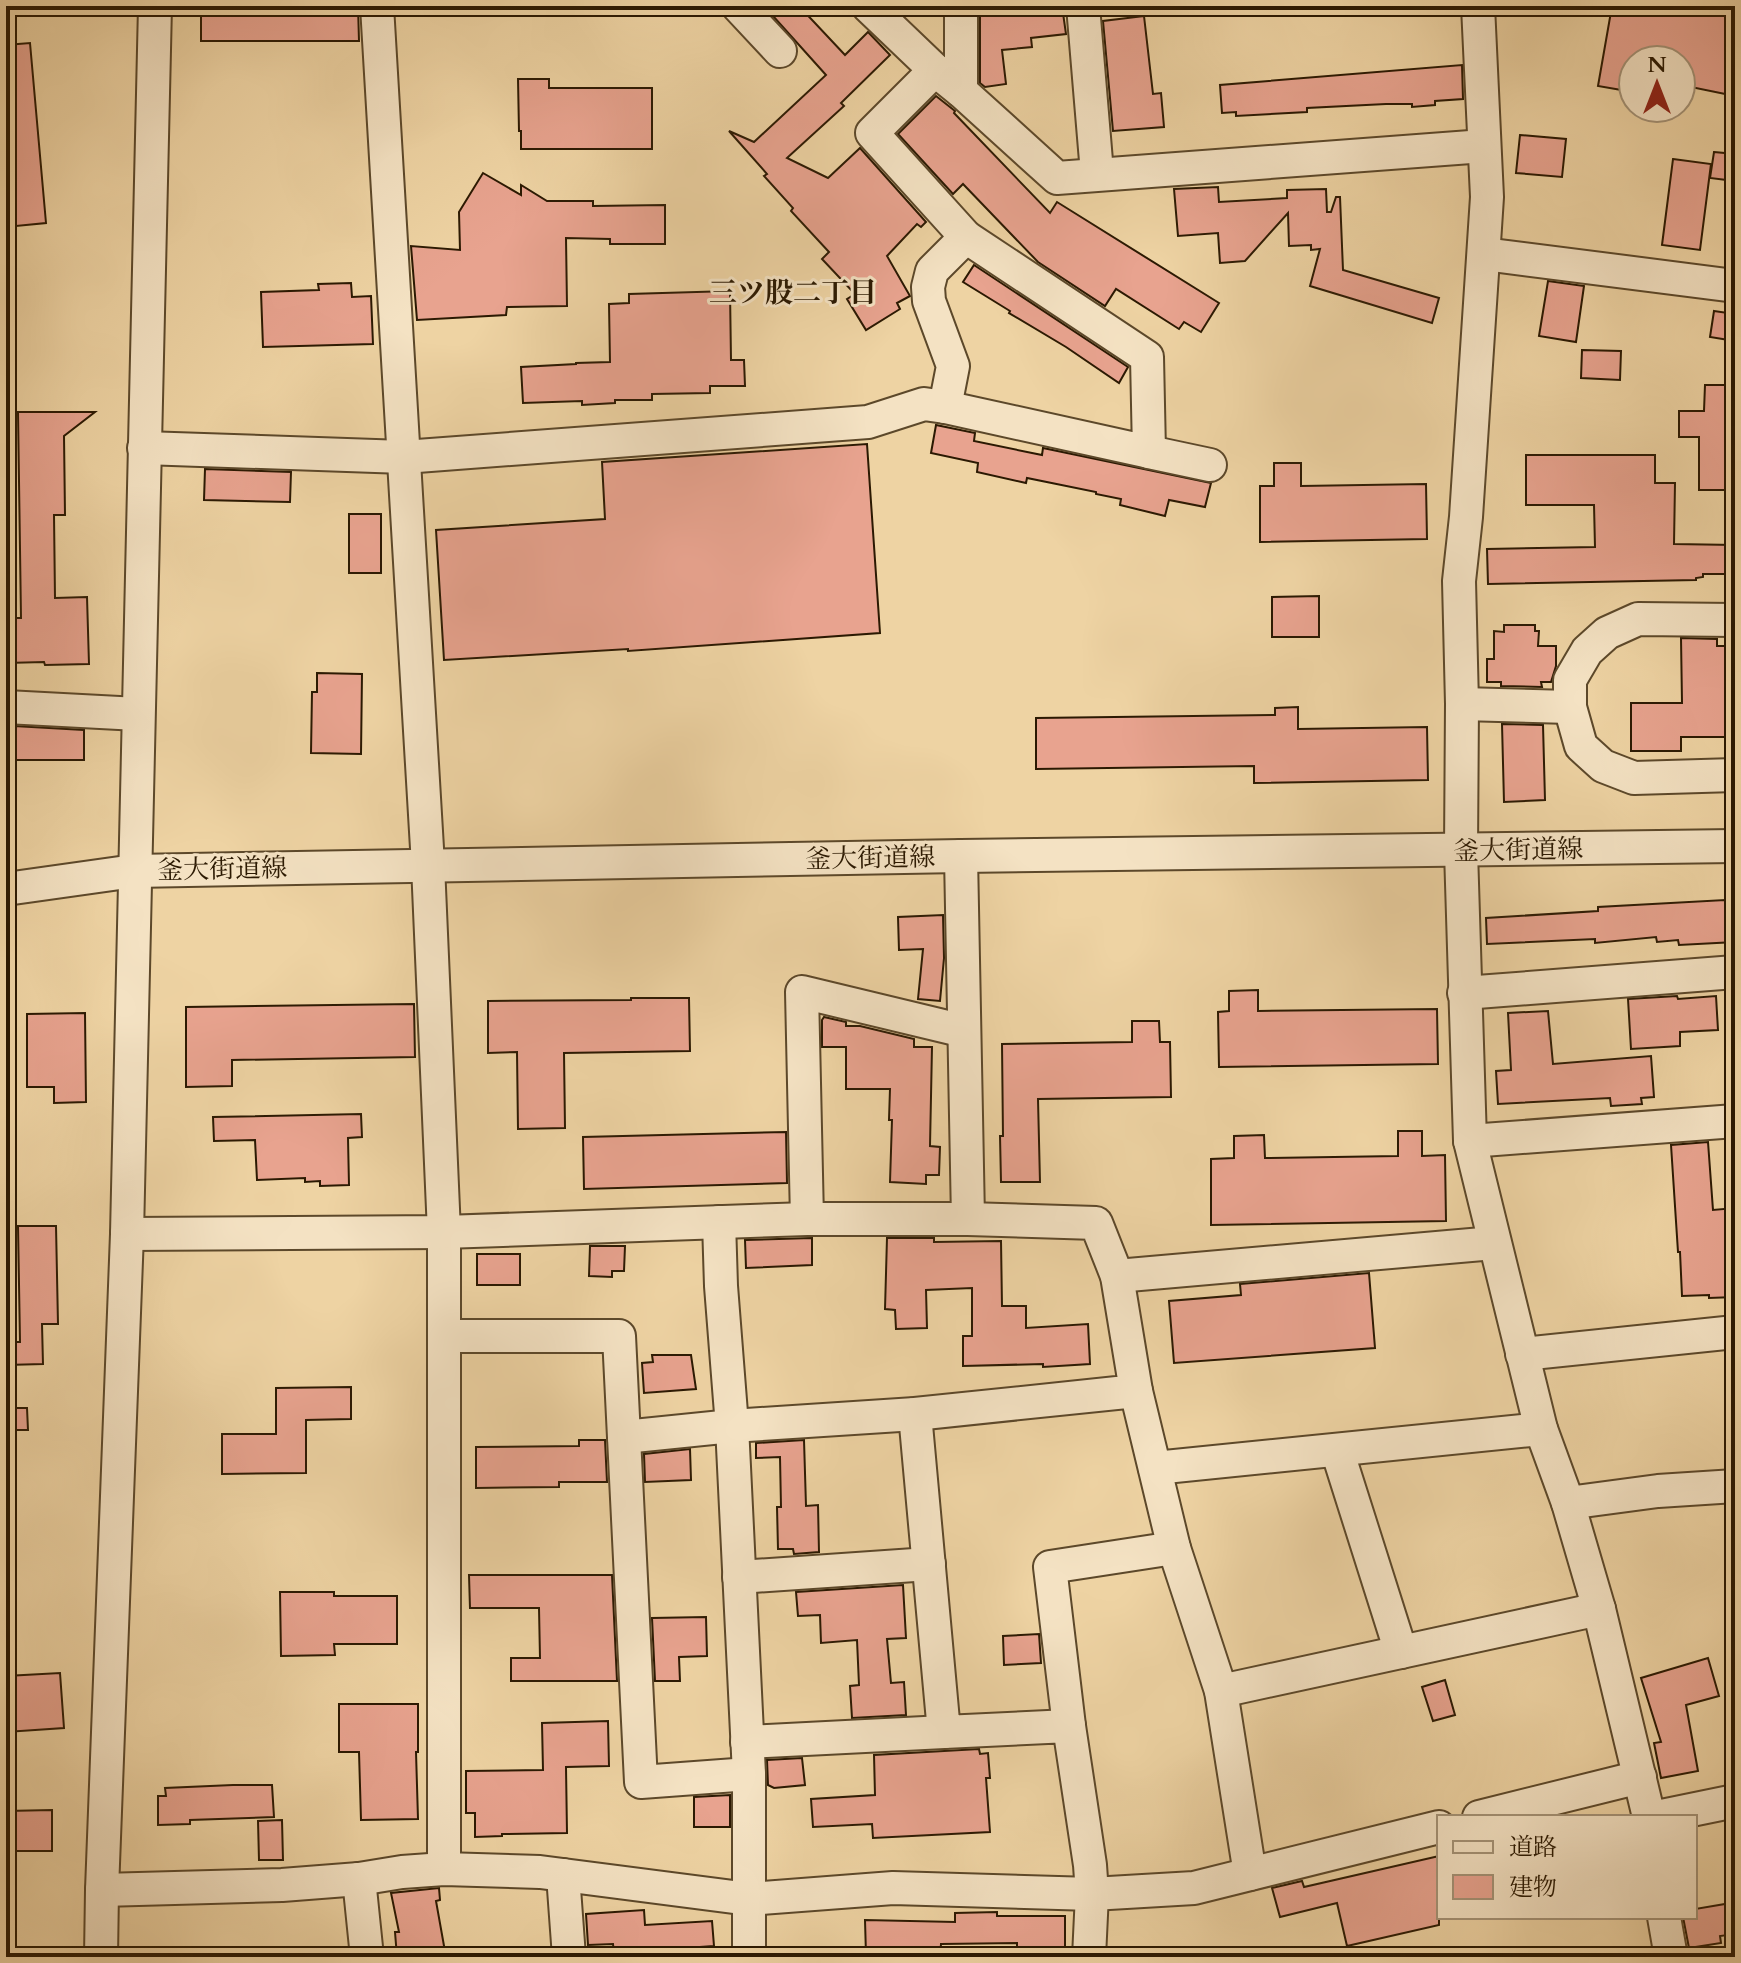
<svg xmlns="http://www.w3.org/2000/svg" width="1741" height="1963" viewBox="0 0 1741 1963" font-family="Cardo,'Noto Serif JP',serif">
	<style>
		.building { fill: #e8a38f; stroke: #2b1902; stroke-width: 2 }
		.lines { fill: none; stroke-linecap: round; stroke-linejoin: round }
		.minor-casing { stroke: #5c482a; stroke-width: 36 }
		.minor { stroke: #f4e2c3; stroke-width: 32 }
		.labels { text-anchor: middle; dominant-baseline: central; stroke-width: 6; stroke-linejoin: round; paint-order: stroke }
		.street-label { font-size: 26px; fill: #2b1902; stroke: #f4e2c3 }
		.neighbourhood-label { font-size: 28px; font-weight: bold; fill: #2b1902; stroke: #f4e2c3 }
	</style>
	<rect width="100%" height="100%" fill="#eed3a3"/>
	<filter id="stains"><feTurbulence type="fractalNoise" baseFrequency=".0025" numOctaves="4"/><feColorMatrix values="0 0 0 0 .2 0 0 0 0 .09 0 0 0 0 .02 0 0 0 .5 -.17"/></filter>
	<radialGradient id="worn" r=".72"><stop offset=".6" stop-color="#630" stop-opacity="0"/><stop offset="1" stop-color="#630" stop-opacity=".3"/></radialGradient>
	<!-- building -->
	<g class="building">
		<path d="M201 6H358L359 41H201Z"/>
		<path d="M764 6H799L845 55 868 32 890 55 841 103 844 106 787 158 828 178 860 148 926 222 921 227 917 224 887 256 910 296 897 303 900 309 866 330 847 299 855 294 822 259 829 252 791 211 793 208 764 176 767 174 729 131 754 142 826 75Z"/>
		<path d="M980 6H1062L1066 34 1031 38 1032 47 1002 50 1006 84 985 87 980 83Z"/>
		<path d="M1612 6H1675L1735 15 1727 70 1735 71V96L1681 85V60H1633V92L1598 86Z"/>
		<path d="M1144 16 1153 94 1161 93 1164 127 1113 131 1103 21Z"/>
		<path d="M30 43 46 223 6 227V45Z"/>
		<path d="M1462 65 1463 99 1435 101V105L1412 107V104H1386L1307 108V112L1236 116V112L1222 113 1220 85Z"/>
		<path d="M518 79H549V88H652V149H521V131H519Z"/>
		<path d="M936 96 955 111 954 113 1050 213 1057 202 1219 303 1201 332 1184 322 1179 329 1116 289 1105 306 1038 262 963 184 953 194 898 134Z"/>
		<path d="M1520 135 1566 139 1562 177 1516 173Z"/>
		<path d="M1714 152 1735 154V181L1710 178Z"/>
		<path d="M1673 159 1711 164 1700 250 1662 245Z"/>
		<path d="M483 173 521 195V185L547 201H593V206L665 205V244H610V239L566 238 567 306 507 307 506 315 417 320 411 246 460 250 459 212Z"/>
		<path d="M1218 187 1219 202 1287 198V190L1326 189 1327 212H1331L1336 197H1340L1343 270 1439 298 1432 323 1310 286 1320 249 1311 250V245L1289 246 1288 213 1245 261 1220 263 1218 233 1178 236 1174 189Z"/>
		<path d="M974 265 1128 367 1119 383 1066 347 1009 313 1010 311 963 282Z"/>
		<path d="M1548 281 1584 286 1576 342 1539 336Z"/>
		<path d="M351 283 352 297 371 296 373 344 263 347 261 292 319 290 318 284Z"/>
		<path d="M730 291 731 360H744L745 386H710V393L652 394V400H615V403L582 405V401L523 403 521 367 576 364V363L610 362 609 304 629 303V294Z"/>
		<path d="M1714 311 1735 314V341L1710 337Z"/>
		<path d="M1582 350 1621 351 1620 380 1581 378Z"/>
		<path d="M1705 385H1735V490H1699V437H1679V411H1704Z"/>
		<path d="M18 412H95L64 436 65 515H54L55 598 87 597 89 664 45 665 44 662 6 663V618H21Z"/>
		<path d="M936 425 975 433 974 441 1042 455 1043 448 1211 483 1205 507 1169 500 1165 516 1120 505 1121 499 1096 494V492L1027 478 1026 483 977 472 978 463 931 453Z"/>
		<path d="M867 444 880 633 628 651V649L444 660 436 530 605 519 602 462Z"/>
		<path d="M1526 455H1655V483H1675L1674 544 1735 545V574H1703V577L1696 578V580L1488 584 1487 549 1595 547 1594 505H1526Z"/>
		<path d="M1274 463H1301V486L1426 484 1427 539 1260 542V486H1274Z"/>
		<path d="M205 469 291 472 290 502 204 500Z"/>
		<rect x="349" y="514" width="32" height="59"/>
		<path d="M1319 596V637H1272V597Z"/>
		<path d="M1504 625H1535V631H1539L1538 646H1556V666L1551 682H1541L1542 687 1501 686V682H1487V659H1494V631L1504 632Z"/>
		<path d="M1681 638 1717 639V646H1735V672H1728L1727 737H1681V751H1631V703H1682Z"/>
		<path d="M317 673 362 674 361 754 311 753 312 692H317Z"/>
		<path d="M1298 707V729L1427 727 1428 780 1254 783V766L1036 769V718L1275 715V708Z"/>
		<path d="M1502 724 1543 725 1545 800 1504 802Z"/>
		<path d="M14 726 84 730V760H14Z"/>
		<path d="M1725 900V904L1735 903V942L1679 945 1678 940 1657 942 1656 937 1595 943V939L1487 944 1486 918 1598 911V907Z"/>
		<path d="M943 915 944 958 940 1001 918 999 923 949 899 950 898 917Z"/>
		<path d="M1258 990V1011L1437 1009 1438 1064 1219 1067 1218 1012 1229 1011V991Z"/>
		<path d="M1677 996 1678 999 1716 996 1718 1030 1680 1032V1046L1631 1049 1628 999Z"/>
		<path d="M631 998H689L690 1051 564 1053 565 1128 518 1129 517 1052 488 1053V1001L631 1000Z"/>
		<path d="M414 1004 415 1057 232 1060V1086L186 1087V1007Z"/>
		<path d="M1548 1011 1553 1064 1651 1056 1654 1097 1641 1098 1642 1104 1611 1106 1610 1098 1498 1104 1496 1071 1511 1070 1508 1013Z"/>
		<path d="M85 1013 86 1102 54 1103V1087H27V1014Z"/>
		<path d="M824 1017 846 1022V1026H860L914 1039V1047H932L930 1146 940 1147 939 1175H926V1184L890 1182 892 1120H889L890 1089H846V1047H822V1020Z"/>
		<path d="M1132 1021H1159L1160 1042H1170L1171 1097 1038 1099 1040 1182H1001L1000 1136H1003L1002 1044 1132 1042Z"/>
		<path d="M361 1114 362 1137 348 1138 349 1185 320 1186V1181L305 1182V1178L257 1180 255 1140 214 1141 213 1117Z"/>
		<path d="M1398 1131H1422V1156L1445 1155 1446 1221 1211 1225V1159L1234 1158V1136L1264 1135 1265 1158 1398 1156Z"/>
		<path d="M786 1132 787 1183 584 1189 583 1137Z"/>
		<path d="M1708 1142 1713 1210 1735 1208V1297L1709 1298V1295L1682 1296 1680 1252H1678L1671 1145Z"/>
		<path d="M18 1226H56L58 1324H42L43 1364 6 1365V1342H20Z"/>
		<path d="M812 1238V1265L746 1268 745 1240Z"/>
		<path d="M887 1238H934V1242L1001 1241 1002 1306H1026V1328L1088 1324 1090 1364 1043 1367V1364L963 1366V1336H972V1288L926 1290 927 1328 896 1329 895 1310 885 1309Z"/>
		<path d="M590 1246H625L624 1271H612V1277L589 1276Z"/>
		<rect x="477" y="1254" width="43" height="31"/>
		<path d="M1369 1273 1375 1348 1174 1363 1169 1301 1241 1295 1240 1284Z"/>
		<path d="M652 1355H691L696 1389 644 1393 642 1363 653 1362Z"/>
		<path d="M351 1387V1419L306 1420V1473L222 1474V1434H276V1388Z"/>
		<path d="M6 1408H27L28 1430H6Z"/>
		<path d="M579 1440H605L607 1482H559V1487L476 1488V1447L579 1446Z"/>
		<path d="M804 1440 806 1506 818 1505 819 1552 794 1554 793 1549H778L777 1507H781L780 1457 756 1458V1443Z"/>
		<path d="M690 1449 691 1480 645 1482 644 1454Z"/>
		<path d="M469 1575H612L617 1681H511V1658H540L539 1608H470Z"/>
		<path d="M903 1585 906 1638 887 1639 891 1683 904 1682 906 1715 852 1718 850 1686 859 1685 857 1640 821 1643 820 1615 798 1616 796 1592Z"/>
		<path d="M280 1592H334V1596H397V1644H334L335 1655 281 1656Z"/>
		<path d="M706 1617 707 1656 679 1657 680 1681H655L652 1618Z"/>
		<path d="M1039 1634 1041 1663 1004 1665 1003 1636Z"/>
		<path d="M1708 1658 1719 1696 1686 1705 1698 1771 1661 1778 1654 1743 1661 1742 1641 1678Z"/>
		<path d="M60 1673 64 1728 6 1732V1676Z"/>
		<path d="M1445 1680 1455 1715 1433 1721 1422 1687Z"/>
		<path d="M339 1704H418V1752H416L418 1819 361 1820 359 1752H339Z"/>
		<path d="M608 1721 609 1766 566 1767 567 1833 502 1834V1836L475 1837V1813H466V1771L543 1770 542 1723Z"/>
		<path d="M979 1749 980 1754 988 1753 990 1778H986L990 1832 873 1838 872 1824 813 1827 811 1799 875 1795 874 1755Z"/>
		<path d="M802 1758 805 1785 774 1788 768 1785 767 1760Z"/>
		<path d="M233 1785H272L274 1817 190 1820V1824L158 1825V1796H166L165 1788Z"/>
		<path d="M730 1795V1827H694V1797Z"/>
		<path d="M52 1810V1851H6V1811Z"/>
		<path d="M282 1820 283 1860H259L258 1821Z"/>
		<path d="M1439 1856V1925L1347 1946 1337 1903 1280 1917 1272 1888 1302 1881 1304 1887Z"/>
		<path d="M439 1888 440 1900 436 1901 446 1957H397L395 1932H399L391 1893Z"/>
		<path d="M1731 1903 1735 1934 1720 1936 1721 1943 1689 1948 1683 1917H1695V1909Z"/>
		<path d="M644 1910 645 1925 712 1921 714 1946 614 1953 613 1944 588 1945 586 1914Z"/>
		<path d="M997 1912V1916H1065V1953H1017V1943L941 1944 940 1956 866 1955 865 1920 955 1922V1913Z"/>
	</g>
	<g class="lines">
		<defs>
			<g id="minor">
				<path d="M377 6 428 865 444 1232V1869"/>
				<path d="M738 6 780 51"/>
				<path d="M868 6 935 70 961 91 1057 178 1484 146"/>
				<path d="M961 6V91"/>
				<path d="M1083 6 1097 173"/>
				<path d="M1478 6 1487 197 1466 517 1459 581 1462 704 1461 851 1470 1141 1541 1429 1568 1503 1599 1609 1649 1817"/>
				<path d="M935 70 872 133 966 237 932 271 928 287 929 301 953 366 945 407"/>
				<path d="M1484 254 1735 286"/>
				<path d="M144 448 404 457 868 422 924 404 945 407 1149 452 1147 357 966 237"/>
				<path d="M1149 452 1210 465"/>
				<path d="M1735 620 1638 619 1607 633 1587 651 1570 680V707L1581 746 1603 766 1634 778 1735 775"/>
				<path d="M1462 704 1570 707"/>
				<path d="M6 707 138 714"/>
				<path d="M961 856 968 1219"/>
				<path d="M6 889 134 871 961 856 1735 846"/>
				<path d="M1464 993 1735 972"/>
				<path d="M1470 1141 1735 1121"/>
				<path d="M807 1219 802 992 964 1031"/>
				<path d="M719 1222 721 1286 732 1426 749 1774V1957"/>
				<path d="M127 1234 444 1232 807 1219H968L1096 1223 1117 1276 1136 1391 915 1414 732 1426 624 1437"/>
				<path d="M1117 1276 1494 1243"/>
				<path d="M444 1336H619L641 1782 749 1774"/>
				<path d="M1522 1354 1735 1332"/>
				<path d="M1136 1391 1174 1548 1221 1691 1250 1874"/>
				<path d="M915 1414 944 1732 1069 1726 1090 1865 1092 1894 1089 1957"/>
				<path d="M1337 1450 1401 1652"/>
				<path d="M1155 1468 1541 1429"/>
				<path d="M1568 1503 1658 1491 1735 1486"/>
				<path d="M739 1577 929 1564"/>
				<path d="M1221 1691 1599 1609"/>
				<path d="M1069 1726 1050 1567 1174 1548"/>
				<path d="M747 1742 944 1732"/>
				<path d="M1479 1817 1640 1777"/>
				<path d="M1657 1817 1735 1801"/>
				<path d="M563 1875 569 1957"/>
				<path d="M359 1879 367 1957"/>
				<path d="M102 1890 282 1885 359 1879 402 1872 444 1869 540 1872 749 1899 893 1888 1092 1894 1194 1888 1439 1827"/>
				<path d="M1664 1917 1671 1957"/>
				<path d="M101 1957 102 1890 127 1234 155 6"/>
			</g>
		</defs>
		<!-- minor casing -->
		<use href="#minor" class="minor-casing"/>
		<!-- minor -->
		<use href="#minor" class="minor"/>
	</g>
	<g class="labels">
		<!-- street labels -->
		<g class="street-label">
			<text transform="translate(1518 850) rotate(-1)">釜大街道線</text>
			<text transform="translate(870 858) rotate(-1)">釜大街道線</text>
			<text transform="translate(222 869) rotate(-1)">釜大街道線</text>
		</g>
		<!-- neighbourhood labels -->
		<g class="neighbourhood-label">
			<text x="793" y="293">三ツ股二丁目</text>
		</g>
	</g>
	<!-- margin -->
	<rect width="1741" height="1963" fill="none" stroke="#eed3a3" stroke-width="32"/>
	<rect x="8" y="8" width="1725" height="1947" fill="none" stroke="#2b1902" stroke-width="4"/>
	<rect x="16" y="16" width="1709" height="1931" fill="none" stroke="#2b1902" stroke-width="2"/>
	<!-- legend -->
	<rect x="1437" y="1815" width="260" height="104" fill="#f4e2c3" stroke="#a49276" stroke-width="2"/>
	<rect x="1453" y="1841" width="40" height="12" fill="#f4e2c3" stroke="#a49276" stroke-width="2"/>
	<text x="1509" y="1855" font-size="24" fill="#2b1902">道路</text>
	<rect x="1453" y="1875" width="40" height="24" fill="#e8a38f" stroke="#a49276" stroke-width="2"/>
	<text x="1509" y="1895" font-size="24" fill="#2b1902">建物</text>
	<!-- north arrow -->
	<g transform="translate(1657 84)"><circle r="38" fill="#f4e2c3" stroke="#a49276" stroke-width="2"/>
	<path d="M0-6L14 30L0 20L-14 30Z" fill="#8f2418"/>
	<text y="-12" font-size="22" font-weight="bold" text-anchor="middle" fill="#2b1902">N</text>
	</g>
	<rect width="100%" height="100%" filter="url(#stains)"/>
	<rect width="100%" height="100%" fill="url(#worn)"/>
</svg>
